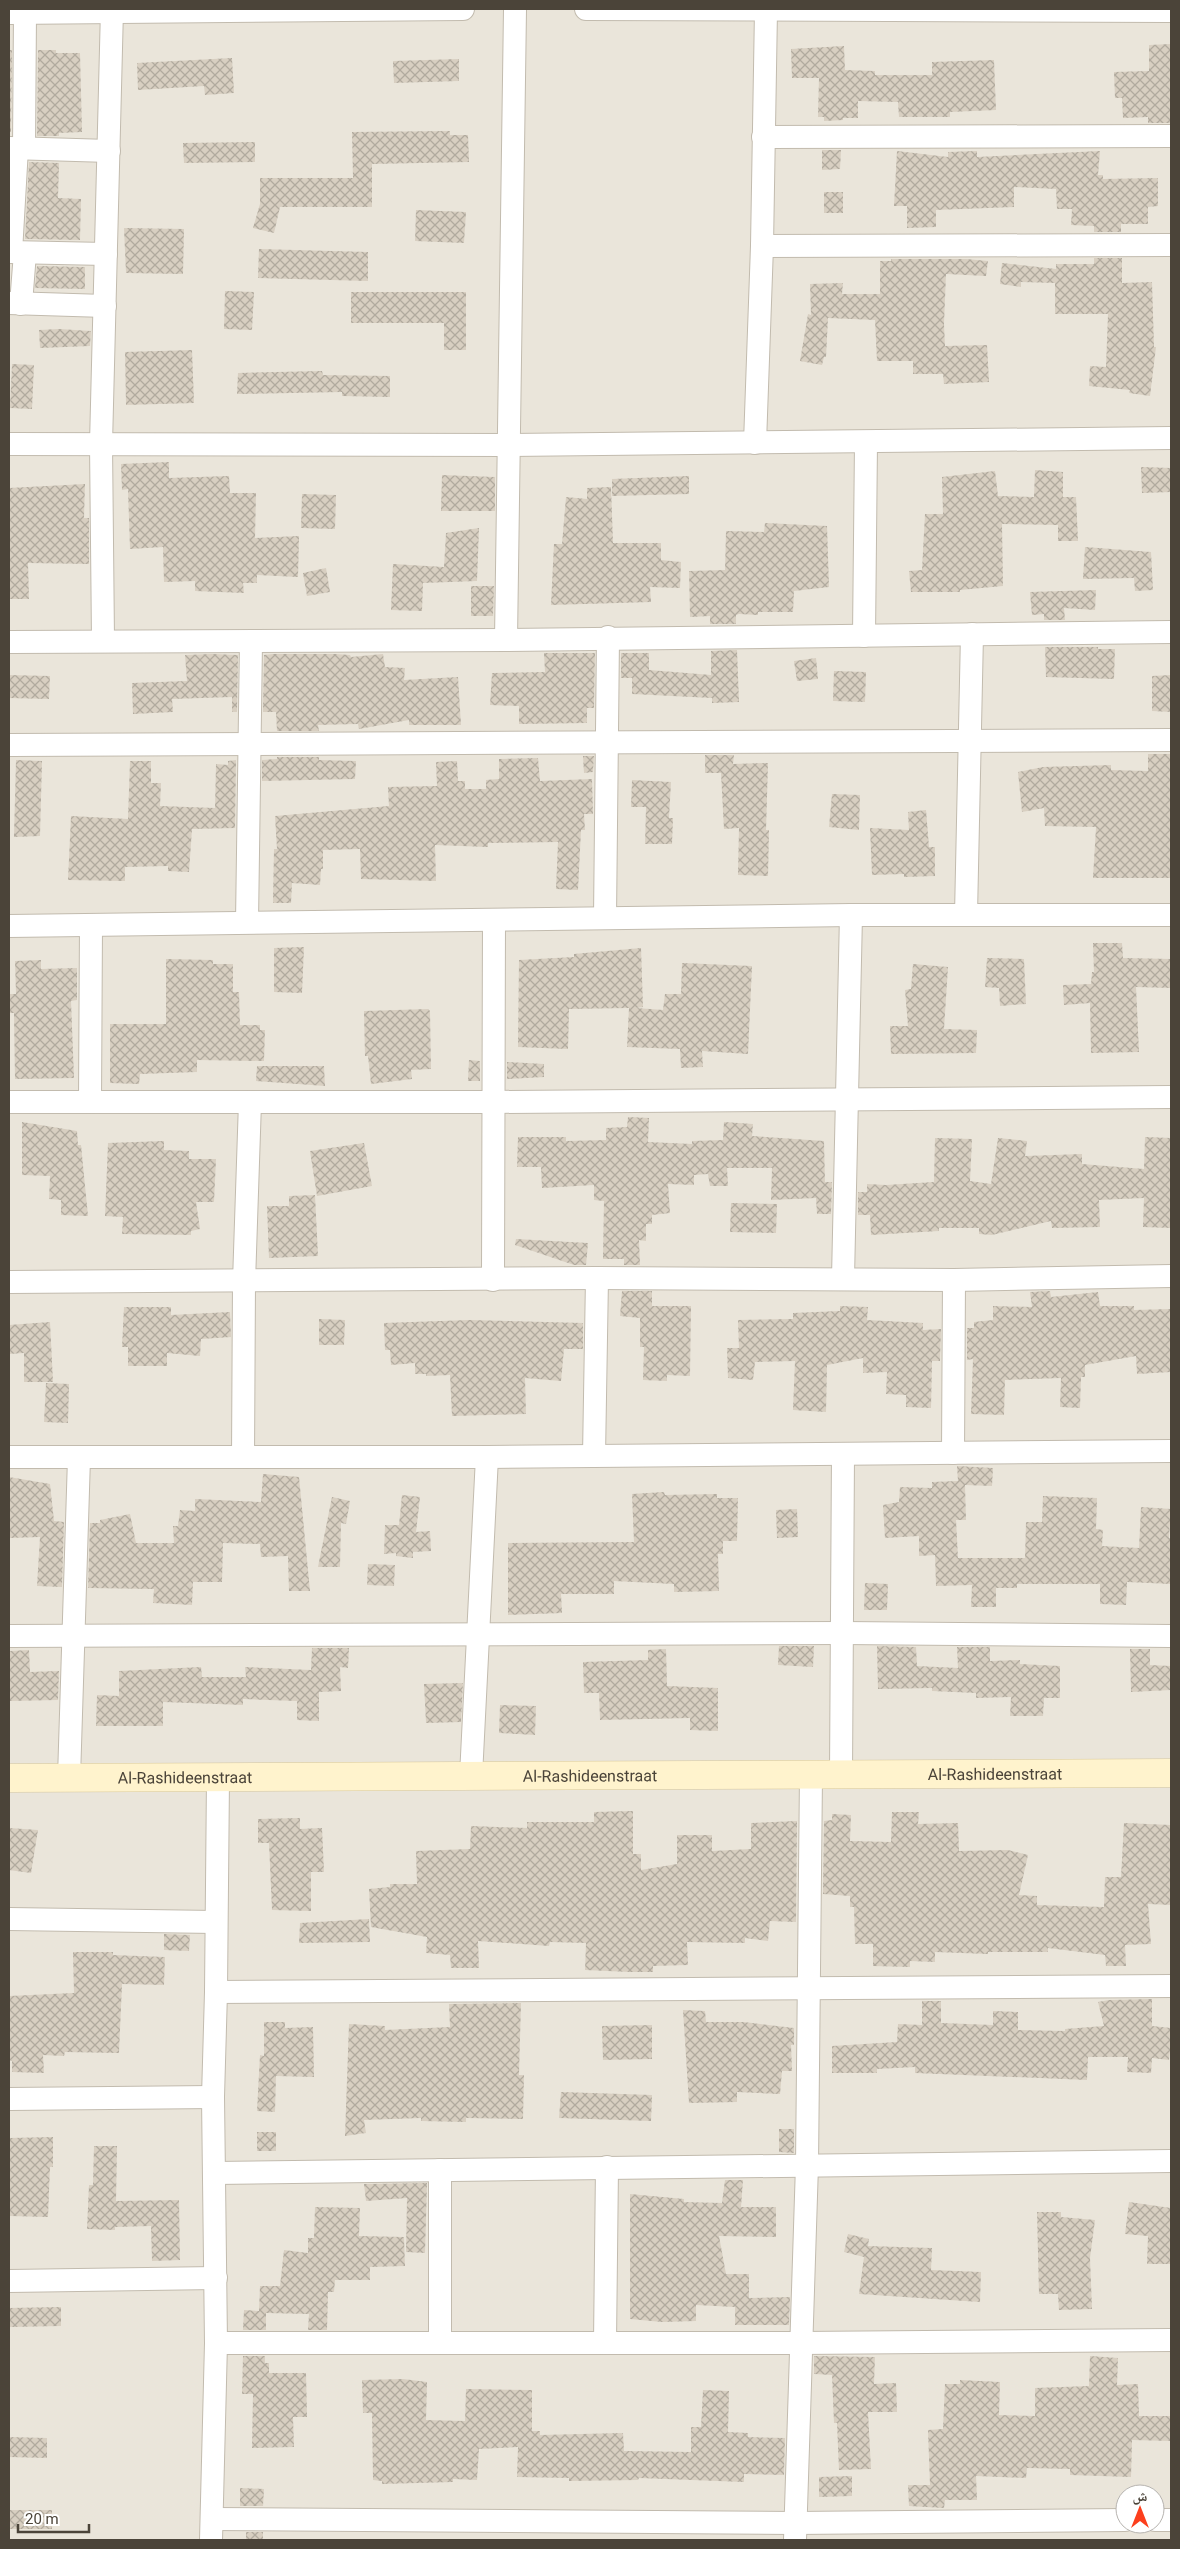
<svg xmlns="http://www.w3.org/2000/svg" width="1180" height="2549" viewBox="0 0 1180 2549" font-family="Roboto,'Noto Naskh Arabic',sans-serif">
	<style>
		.residential { fill: #eae5da; fill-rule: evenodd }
		.building { fill: url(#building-cross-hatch) }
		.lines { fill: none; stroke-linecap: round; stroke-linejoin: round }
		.street-casing { stroke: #c2bbae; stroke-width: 24 }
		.secondary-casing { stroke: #d6c79b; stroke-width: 29 }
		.street { stroke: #fff; stroke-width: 22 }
		.secondary { stroke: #fff3cd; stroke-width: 28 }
		.labels { text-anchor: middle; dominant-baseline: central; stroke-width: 4; stroke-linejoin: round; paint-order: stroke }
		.street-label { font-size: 16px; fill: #4b4439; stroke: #fff }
	</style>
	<defs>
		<pattern id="building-cross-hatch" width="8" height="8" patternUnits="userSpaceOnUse" patternTransform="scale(1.25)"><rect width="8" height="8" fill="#d8cfc1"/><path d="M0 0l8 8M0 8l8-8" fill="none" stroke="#b1aa9e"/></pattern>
	</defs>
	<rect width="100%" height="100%" fill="#f6f3ec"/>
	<!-- residential -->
	<path class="residential" d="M9 9H1171V2540H9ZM1125 2494H1155V2524H1125Z"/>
	<!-- building -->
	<g class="building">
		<path d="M1171 44V123H1148V117L1123 118 1122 98H1115L1114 72 1149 71V45Z"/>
		<path d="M844 46 845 70 875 71V75H932V62L994 60 996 110 950 112V117H899L898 102 858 101V118H843V120L824 121V117H818L819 78H792L791 49Z"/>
		<path d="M9 50H12L11 132H9Z"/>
		<path d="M38 50H56V53H80L82 132 59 133V136H37Z"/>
		<path d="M232 58 234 93 205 95 204 86 138 90 137 63Z"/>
		<path d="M459 59V81L394 83 393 61Z"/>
		<path d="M450 131V135H468L469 162 372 164V207H280L274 233 253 228 260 204V178H353L352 132Z"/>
		<path d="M255 142V162L184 163 183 143Z"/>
		<path d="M822 150H841L840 169 822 170Z"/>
		<path d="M897 151 948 157V152L977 151V157L1100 151 1098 175H1103V179L1158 178V206L1148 207V224H1121V232H1094V226L1071 225 1072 209H1057L1056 189 1014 187V207L936 210V227L907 228V206H894Z"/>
		<path d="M29 162 59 163 58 198 81 199 80 240 25 239Z"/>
		<rect x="824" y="192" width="19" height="21"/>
		<path d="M416 210 466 212 464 243 415 241Z"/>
		<path d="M124 228 184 229 183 274 126 273Z"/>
		<path d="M259 249 368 252V281L258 278Z"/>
		<path d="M1094 258H1122V283L1152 282 1154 347H1156L1150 396 1129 393 1130 390 1089 386 1090 366 1106 367 1108 314H1055V283L1021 282V287L1000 284 1002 263 1056 269V264H1094Z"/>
		<path d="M891 259H966L988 261 986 276 946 274 944 324 945 346 987 345 989 382 944 384 943 374H913V361H877L875 320 828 318 826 357H824L822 365 800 361 808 314 811 315 810 284 843 283 842 294H880V261H891Z"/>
		<path d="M37 266 85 267V289L35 288Z"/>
		<path d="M225 291 254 292 252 330 224 329Z"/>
		<path d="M351 292H466V350H444V323H351Z"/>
		<path d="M59 329 91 331 90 346 40 348 39 330Z"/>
		<path d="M192 350 194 403 126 405 125 352Z"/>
		<path d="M12 364 34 365 32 409 10 408Z"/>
		<path d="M322 371 323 375 390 376V397L342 396V392L237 394 238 373Z"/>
		<path d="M169 462V478L229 476 230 493H256L255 538 299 536 298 577 257 575V583H243L244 593 195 591V581L164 582 163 547 130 549 128 489 122 490 121 464Z"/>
		<path d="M1141 467 1171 468V492L1142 493Z"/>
		<path d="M1035 470 1063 472V497H1076L1078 541H1058V525L1002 524 1003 586 960 590V592H911L909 571 922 570 925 514H943L942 477 995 471 998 496 1034 497Z"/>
		<path d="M442 475 495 477V511H441Z"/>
		<path d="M689 476V494L612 496V479Z"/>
		<path d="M85 484 84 518H89V564L28 563 29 599H9V488Z"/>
		<path d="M611 487 613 543H661V560L681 562 680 588 650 587 651 602 551 605 554 544H562L566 497 587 499V488Z"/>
		<path d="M302 494 336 495 335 529 301 528Z"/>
		<path d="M765 523 827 526 829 587 794 591 793 612H758V615L739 614 736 615V624H710V616L690 617 689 571 725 570 726 531 764 532Z"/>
		<path d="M479 528 477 581 423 583 422 611 391 610 393 564 444 567 446 533Z"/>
		<path d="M1085 547 1151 552 1153 590 1135 591 1134 578 1083 579Z"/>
		<path d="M326 568 330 592 307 596 303 573Z"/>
		<path d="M471 586H494L493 616H471Z"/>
		<path d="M1096 590 1095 610 1064 608 1065 620H1044V614L1032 615 1030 592Z"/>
		<path d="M1045 647H1098V649H1115L1114 679 1046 677Z"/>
		<path d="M737 650 739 702 712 703V698L632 694V678H621V653H649V670L711 675V651Z"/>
		<path d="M544 653H595L594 708H587V723L519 724V706L490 705 492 673 545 672Z"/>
		<path d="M212 654 238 655 237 712H232V697L172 699 173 712 133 714 132 683 187 681 185 655Z"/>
		<path d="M273 654H335L350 655 351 657 383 654 385 667 405 668 404 680 458 677 461 725H409V720L359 729 358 724 318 725 319 731H277L276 712H263L264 655Z"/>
		<path d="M816 658 818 679 797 681 794 661Z"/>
		<path d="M834 671 866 672 865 702 833 701Z"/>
		<path d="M9 675 50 676 49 699 9 698Z"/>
		<path d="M1171 675V712L1152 711V676Z"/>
		<path d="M1148 754H1171V878H1093L1096 827 1045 826 1044 808 1022 812 1018 772 1043 767 1111 765V770L1148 771Z"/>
		<path d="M705 755H734L733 764 768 763 766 830H769L768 876 738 875 739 828 724 829 721 773H705Z"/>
		<path d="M583 756H594L593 772 584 773Z"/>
		<path d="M277 757H319V760L356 761 355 779 262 781V760L277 759Z"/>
		<path d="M538 758 540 781 592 779 593 814H584L585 830H581L578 890 556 889 558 842 488 843V847L435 845 436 881 361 879 360 849 323 850V869H321L320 885 292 883 291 903H273L274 849H277L275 816 389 806 388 787 437 786 436 762 457 761 458 781H465V789H486V780L499 779V759Z"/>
		<path d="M16 760 42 761 40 836 14 837Z"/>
		<path d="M236 760 235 828 192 829 189 872 168 871V866L125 867V881L68 880 71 816 128 819 130 761H151V783H161L160 806 215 808 216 764 228 765V761Z"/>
		<path d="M632 780 671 782 669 818H673L672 844H645L646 807H631Z"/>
		<path d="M832 794 860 795 859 830 829 827Z"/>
		<path d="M926 810 929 847H935V876L904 877V874L872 875 870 828 909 830 908 812Z"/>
		<path d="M1093 943H1122L1123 958 1171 959V988L1136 987 1139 1052 1091 1053 1090 1003 1064 1005 1063 985 1091 984 1092 972H1094Z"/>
		<path d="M304 947 302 993 274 992V948Z"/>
		<path d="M641 948 643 1007 636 1008 663 1010 665 994H681L682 963 752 966 748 1054 702 1051 703 1067 681 1068 680 1049 627 1047 629 1008 569 1009 568 1049 518 1047 519 960 574 957V954Z"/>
		<path d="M987 958 1024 959 1026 1004 1000 1006 999 988 985 987Z"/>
		<path d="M166 959 213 960V964H233V992H239L240 1025H260V1030H265L264 1061 197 1060V1072L140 1074 139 1084 110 1083V1024H166Z"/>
		<path d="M41 960V969L77 968V1000L71 1001 74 1078 15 1079 14 1013H9V994H16L15 961Z"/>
		<path d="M913 964 948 967 944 1029 977 1030 976 1053 891 1054 890 1026H908L905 990 911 989Z"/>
		<path d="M428 1009 430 1011 431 1069 411 1070 412 1079 371 1084 368 1056H365L364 1011Z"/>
		<path d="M469 1060 480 1061V1081H468Z"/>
		<path d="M507 1062 544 1064V1077L507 1079Z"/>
		<path d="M257 1066H324L325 1086 256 1081Z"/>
		<path d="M628 1117 649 1118 648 1142 692 1144V1141L723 1140 724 1122 753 1124 752 1136 824 1141 825 1182H832L831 1214H817L816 1198 771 1200 772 1168H727L728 1186H710L708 1174 694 1175V1185L668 1184 670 1213 652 1215V1224H646V1241L639 1240 640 1265H624V1259H603L604 1201 594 1200V1185L542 1188 541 1167H517L518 1137H566V1141L606 1140V1128L627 1127Z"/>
		<path d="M22 1122 77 1131 78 1145H81L88 1216 61 1215V1200L49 1199 50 1176 22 1175Z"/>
		<path d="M1145 1137 1171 1138V1228L1143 1227 1144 1198 1099 1200 1100 1227 1052 1228 1051 1221 992 1235 979 1234V1228H939V1231L871 1235 870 1215H858V1192H867V1184L886 1185 934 1182 935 1138 972 1139 970 1181 991 1184 998 1138 1027 1141 1025 1156 1082 1154V1164L1144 1169Z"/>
		<path d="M164 1141V1150L189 1151V1159H216L214 1202H196L200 1229 191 1231V1235L122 1234 123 1217 105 1216 108 1143Z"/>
		<path d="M364 1143 372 1186 317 1196 310 1151Z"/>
		<path d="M315 1195 318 1256 269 1258 267 1206H289V1196Z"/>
		<path d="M731 1203 777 1204 776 1233 730 1232Z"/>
		<path d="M516 1239 588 1243 586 1265H574L515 1245Z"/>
		<path d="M622 1291H652V1306H691L690 1376 667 1375V1381L643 1380 644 1347H640V1318L620 1316Z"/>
		<path d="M1050 1291 1051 1297 1098 1292 1100 1306H1134V1310L1171 1309V1372L1137 1374 1136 1356 1085 1365V1377H1081L1080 1408 1060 1407 1061 1378 1005 1380 1004 1415 971 1414 973 1359 967 1360V1328H974V1322L993 1320V1306L1032 1307 1030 1292Z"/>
		<path d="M840 1306 868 1307 867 1320 923 1323V1330L941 1329 940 1361H932L931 1408 906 1407V1395L886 1394 887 1372 863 1373V1358L827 1365 826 1412 793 1410 795 1361 755 1362 753 1380 728 1378 727 1348H739L738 1320 793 1319V1313L840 1311Z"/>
		<path d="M124 1307H171V1315L230 1312 231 1337 201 1339 200 1356 167 1353V1366H128V1347H122Z"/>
		<path d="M319 1319 345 1320 344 1345H319Z"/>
		<path d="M469 1320 583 1323V1349H564L561 1381 525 1378 526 1414 452 1416 450 1375 426 1376V1374H415V1363L391 1365 390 1350H385L384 1323Z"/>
		<path d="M50 1322 53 1382H24V1353L9 1354V1325Z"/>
		<path d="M46 1383 69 1384 68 1423 44 1422Z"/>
		<path d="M957 1466 993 1468 992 1486 965 1485 966 1520H956L958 1558H1025L1026 1522H1042L1043 1496 1097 1498 1096 1529 1103 1530 1102 1546 1139 1548 1141 1507 1171 1509 1169 1538H1171V1584L1127 1582 1126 1605 1100 1604V1584H1017V1588H996V1607H971L972 1585 936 1586 935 1555 919 1556V1536L885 1538 883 1505 899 1502 900 1487 932 1488V1482L958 1481Z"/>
		<path d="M263 1474 299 1477 310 1591H289L288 1556 261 1557 260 1544 223 1543 222 1582H193L192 1605 153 1603 154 1589 88 1588 90 1523H100V1520L130 1514 136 1543H174L173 1526H178L180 1510 195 1511V1499L261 1502Z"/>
		<path d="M9 1477 50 1484 54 1521 64 1522 62 1587 37 1586 40 1537 9 1538Z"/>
		<path d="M664 1492 665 1495 717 1494V1498H738L737 1541H723V1554H718L719 1591 674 1592V1584L614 1581V1594H561L562 1613 508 1615V1543L634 1542 632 1494Z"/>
		<path d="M402 1495 420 1497 416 1532 430 1531 431 1551 413 1552V1558L396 1556V1553L384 1554 385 1525H399Z"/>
		<path d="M332 1497 350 1501 346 1524 341 1523 340 1567H318Z"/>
		<path d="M797 1509 798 1537 777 1538 776 1510Z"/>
		<path d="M368 1564 395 1565 394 1586 367 1585Z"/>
		<path d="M865 1583 888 1584 887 1610H864Z"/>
		<path d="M779 1646H814L813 1667 778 1665Z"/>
		<path d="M877 1646 916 1647 917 1666 958 1668 957 1647H990V1661L1020 1660V1664L1060 1666V1698H1044L1043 1716H1010L1011 1697 976 1698V1693L932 1691V1688L878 1689Z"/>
		<path d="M312 1648H349L348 1668 340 1667 341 1691 319 1692V1721L297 1720V1701L243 1699V1705L163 1702V1726H96L97 1695 119 1696V1671L201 1667 202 1677H246L245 1667 311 1670Z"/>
		<path d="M666 1649 667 1686 718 1688V1731L690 1730V1718L600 1720 599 1693H584L583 1662 648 1660V1650Z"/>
		<path d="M1130 1649H1150V1665L1171 1666V1690L1131 1692Z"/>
		<path d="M29 1650 30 1672 59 1671 58 1700 9 1701V1651Z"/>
		<path d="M463 1683 461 1722 426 1723 424 1684Z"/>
		<path d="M500 1705 536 1706 535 1735 499 1733Z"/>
		<path d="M633 1811V1854H641V1870L677 1864V1835H712V1851L751 1849V1823L797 1821 796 1922 770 1921 768 1941 745 1938V1943L687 1942 688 1965 653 1966V1972H630L585 1970 586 1943 550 1942 549 1946 478 1941 479 1968H451L450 1955 426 1953 427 1937 371 1927 369 1889 390 1887V1884H417L416 1851 470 1849 471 1826 527 1828V1822H594V1812Z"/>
		<path d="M892 1812H919L918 1824 958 1823 959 1851 1008 1850 1028 1855 1019 1895 1037 1896V1905L1104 1907 1105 1877H1121L1124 1823 1171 1825V1905L1148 1904 1151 1944 1125 1945 1126 1966H1106L1105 1955 1048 1948V1952H988V1954L935 1952V1962L910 1961V1967L873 1966V1944H855L854 1907H850V1896L823 1894 824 1821 832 1820V1814L851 1815 850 1841 891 1842Z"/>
		<path d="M300 1818V1829L322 1828 324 1872H311V1911L272 1910 269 1843H258V1819Z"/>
		<path d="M9 1828 38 1830 31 1873 9 1870Z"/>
		<path d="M369 1919 370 1942 299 1943 300 1923Z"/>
		<path d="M164 1934 190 1935 189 1951 164 1950Z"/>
		<path d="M73 1952H113V1955L165 1957 164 1985 122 1984 119 2053 65 2052 64 2056 43 2055 44 2073 12 2072V2061L9 2060V1996L74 1993Z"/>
		<path d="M1152 1999V2026L1171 2028V2040L1169 2060 1152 2058 1151 2073 1127 2072 1128 2057H1088L1087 2080 915 2073V2067L877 2069V2073H832V2046L897 2042 898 2024 922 2025V2001H941V2023L993 2025V2011L1018 2012V2030L1065 2031V2029L1104 2026 1098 2002 1109 2000Z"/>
		<path d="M521 2003 519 2075H524L523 2119 466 2118V2122L421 2121V2118L364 2120 366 2133 345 2136 349 2024 385 2026V2030L450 2027 449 2004Z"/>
		<path d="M683 2010 705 2011 706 2022H744L794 2028V2045H791L792 2071H782L780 2094 737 2092V2102L689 2103Z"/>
		<path d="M264 2022H285V2028L313 2027 314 2077 276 2076 275 2112 257 2111 260 2055 264 2056Z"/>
		<path d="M652 2025V2059L603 2060 602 2026Z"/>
		<path d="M561 2092 652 2095 651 2121 559 2118Z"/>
		<path d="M779 2129H794V2153L779 2152Z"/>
		<rect x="257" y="2132" width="19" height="19"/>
		<path d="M53 2137V2167H50L48 2217 10 2216V2138Z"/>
		<path d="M94 2146H117L116 2201 179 2200 180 2260 152 2261 151 2226 115 2227V2230L87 2229 89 2185H93Z"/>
		<path d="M725 2180H743L741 2207H776V2237L719 2236 726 2274H749V2298L790 2297 789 2325H735V2307L696 2305V2321L662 2322 630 2319V2194L684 2199V2202L722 2203Z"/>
		<path d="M427 2183 425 2253 406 2252 407 2198 366 2201 364 2184Z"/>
		<path d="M1129 2202 1171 2208V2264H1147L1148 2236 1125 2234Z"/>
		<path d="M315 2207 360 2208 359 2236 404 2237 405 2266 370 2267V2280H335L334 2292H328L327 2330H308L309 2314 266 2313V2330H243L244 2310 259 2311 260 2286H280L284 2250 308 2253V2238H314Z"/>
		<path d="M1037 2212H1061V2217L1095 2220 1090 2258 1092 2309 1059 2310 1058 2294H1039Z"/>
		<path d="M848 2234 869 2239 868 2246 932 2248 931 2270 981 2272 980 2302 859 2294 864 2257 844 2252Z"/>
		<path d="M61 2307V2326L9 2327V2308Z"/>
		<path d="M243 2356H265V2363H269V2373H306L307 2417H293L294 2447 252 2448 253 2394H242Z"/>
		<path d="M814 2356 875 2357 874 2384 896 2383 897 2412H868L871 2469 839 2470 837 2423H834L832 2375 814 2374Z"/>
		<path d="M1090 2356 1118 2358 1117 2385 1138 2384 1139 2416H1171V2441L1132 2440 1131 2477 1070 2475V2469L1027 2468 1026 2478 976 2476 977 2500H945L944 2508 909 2506 908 2485H930L928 2430 943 2429 945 2384H960V2380L1000 2382 999 2415 1035 2416V2388L1089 2386Z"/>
		<path d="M403 2379 427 2382 426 2420 465 2421 466 2389 532 2390V2431H540V2435L623 2433 624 2451 691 2452V2427H701L703 2390 729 2391 728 2432 748 2433V2437L785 2438 784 2475 744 2474V2482L639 2478 638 2480 569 2481V2478L517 2477 518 2447 479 2449 477 2480 453 2479V2482L382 2484V2481L373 2480 372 2413H363L362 2380Z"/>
		<path d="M9 2437 47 2438V2458L9 2457Z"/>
		<path d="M852 2476V2496L819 2497V2477Z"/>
		<path d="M240 2488 264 2489 263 2506H240Z"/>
		<rect x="9" y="2510" width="43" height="19"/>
		<rect x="246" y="2532" width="17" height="8"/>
	</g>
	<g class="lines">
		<defs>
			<g id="street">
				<path d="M586 9 1171 11"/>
				<path d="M9 13 463 9"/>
				<path d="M763 137 1171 136"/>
				<path d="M10 148 109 151"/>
				<path d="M24 148 25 13"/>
				<path d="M762 246 1171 245"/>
				<path d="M9 252 106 254"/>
				<path d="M11 252 17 148"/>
				<path d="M9 303 105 306"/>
				<path d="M21 304 25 253"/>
				<path d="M755 443 762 246 766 10"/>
				<path d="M9 444 510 445 1171 438"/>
				<path d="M864 636 866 443"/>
				<path d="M103 640 101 444 112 9"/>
				<path d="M506 640 515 9"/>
				<path d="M9 642 506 640 1171 632"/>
				<path d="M9 745 1171 740"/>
				<path d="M966 915 972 634"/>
				<path d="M605 918 608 637"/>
				<path d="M247 922 251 642"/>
				<path d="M9 926 851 915H1171"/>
				<path d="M9 1102H493L1171 1097"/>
				<path d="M90 1102 91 925"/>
				<path d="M843 1278 851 915"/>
				<path d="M493 1280 494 920"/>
				<path d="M9 1282 597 1278 954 1280 1171 1276"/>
				<path d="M953 1453 954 1280"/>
				<path d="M594 1456 597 1278"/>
				<path d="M9 1457H487L1171 1451"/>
				<path d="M243 1457 244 1282 250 1102"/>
				<path d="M9 1636 843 1633 1171 1636"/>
				<path d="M841 1774 843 1454"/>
				<path d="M471 1776 487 1457"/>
				<path d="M69 1778 79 1458"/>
				<path d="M9 1919 215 1922"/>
				<path d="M216 1992 1171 1986"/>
				<path d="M9 2099 213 2097"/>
				<path d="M215 2173 1171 2161"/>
				<path d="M9 2281 216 2278"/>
				<path d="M216 2343H801L1171 2340"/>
				<path d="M440 2343V2170"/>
				<path d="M605 2343 607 2167"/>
				<path d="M212 2519 795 2523 1125 2520"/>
				<path d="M1155 2520H1171"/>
				<path d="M211 2540 216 2343 213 2097 216 1992 218 1778"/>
				<path d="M795 2540 807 2165 811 1775"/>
			</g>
			<g id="secondary">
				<path id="s1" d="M9 1778 1171 1773"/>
			</g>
		</defs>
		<!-- street casing -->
		<use href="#street" class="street-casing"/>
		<!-- secondary casing -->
		<use href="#secondary" class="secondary-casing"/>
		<!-- street -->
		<use href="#street" class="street"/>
		<!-- secondary -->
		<use href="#secondary" class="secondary"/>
	</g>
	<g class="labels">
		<!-- street labels -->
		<g class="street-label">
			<text stroke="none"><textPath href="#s1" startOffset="986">Al-Rashideenstraat</textPath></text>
			<text stroke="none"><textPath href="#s1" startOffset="581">Al-Rashideenstraat</textPath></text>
			<text stroke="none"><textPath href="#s1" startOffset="176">Al-Rashideenstraat</textPath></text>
		</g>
	</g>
	<!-- border -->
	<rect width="1180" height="2549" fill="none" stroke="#4b4439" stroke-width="20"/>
	<!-- north arrow -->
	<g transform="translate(1140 2509)"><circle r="24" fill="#ffffff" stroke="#b7b4b0"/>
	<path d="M0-4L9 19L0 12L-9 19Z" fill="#fc3f1d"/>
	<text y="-8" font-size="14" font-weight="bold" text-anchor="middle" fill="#4b4439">ش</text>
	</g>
	<!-- scale -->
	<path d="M18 2524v8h71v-8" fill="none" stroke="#4b4439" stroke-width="2.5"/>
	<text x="25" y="2524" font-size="15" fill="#4b4439" stroke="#ffffff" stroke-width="4" paint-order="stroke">20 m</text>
</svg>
